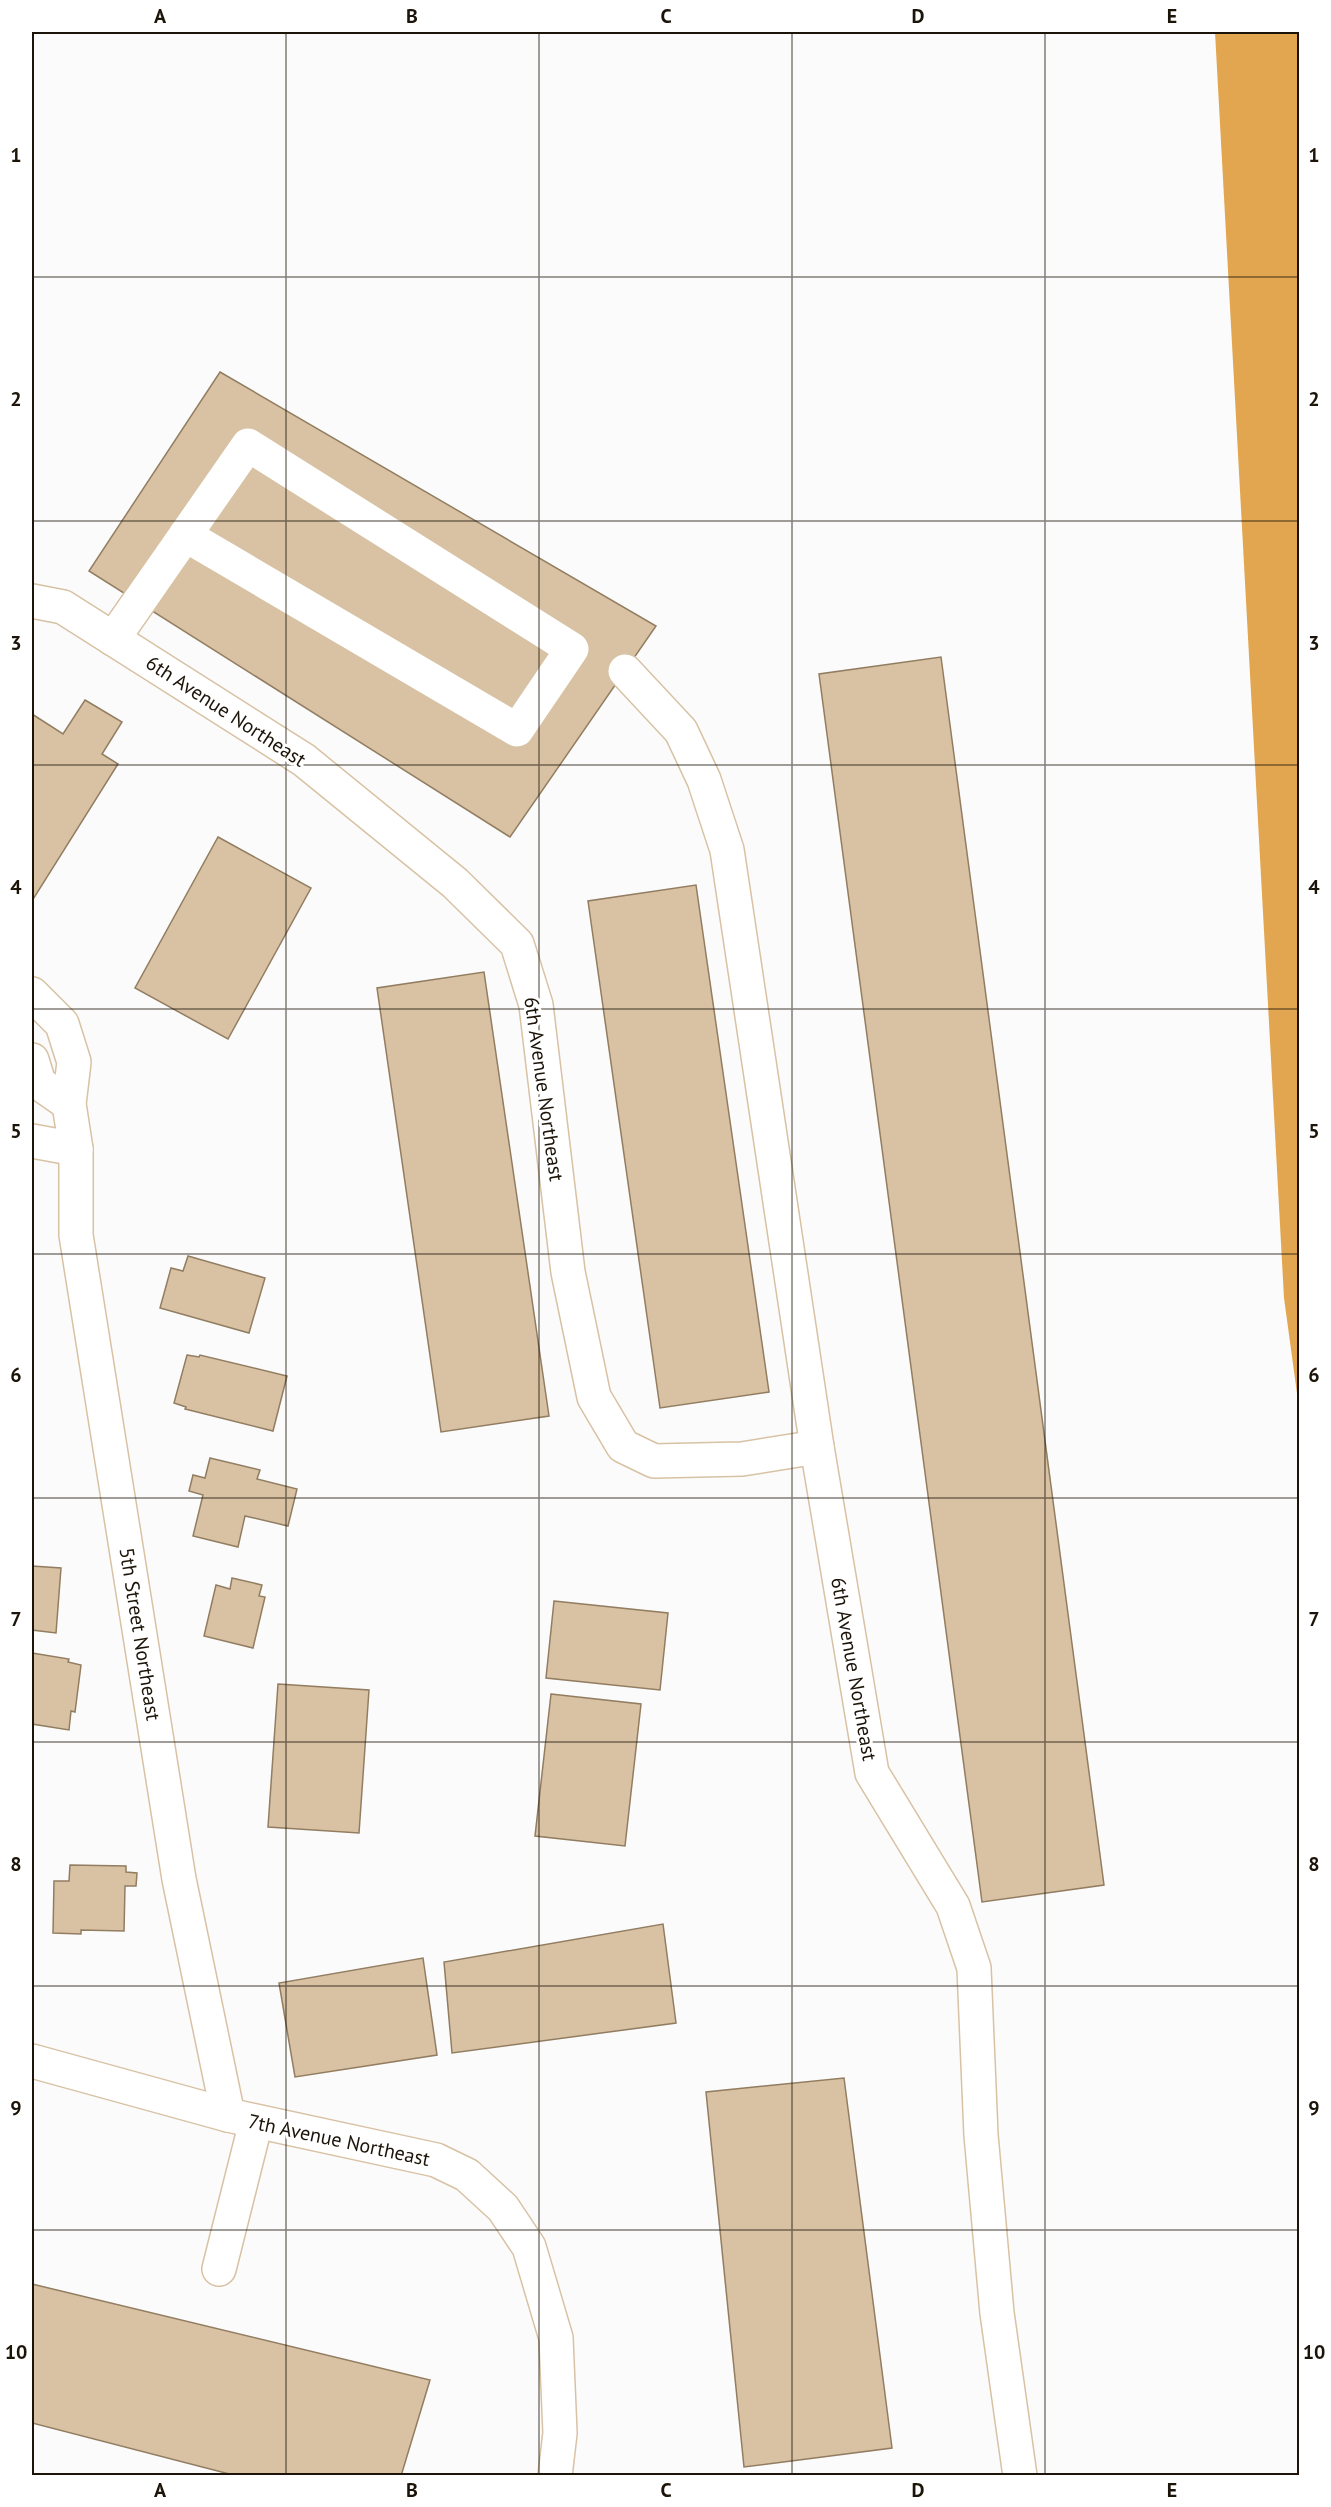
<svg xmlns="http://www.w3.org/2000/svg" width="1331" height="2507" viewBox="0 0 1331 2507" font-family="'PT Sans',sans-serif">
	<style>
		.water { fill: #e1a64f }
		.building { fill: #d9c2a4; stroke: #927d61; stroke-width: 1.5 }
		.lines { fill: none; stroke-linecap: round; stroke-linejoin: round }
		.minor-casing { stroke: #d8c2a4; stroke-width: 36 }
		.minor { stroke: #fff; stroke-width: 33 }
		.grid { fill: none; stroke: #1c1409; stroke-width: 1.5; stroke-opacity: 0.55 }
		.labels { text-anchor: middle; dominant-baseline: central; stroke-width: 6; stroke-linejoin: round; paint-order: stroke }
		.street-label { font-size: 20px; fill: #1c1409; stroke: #fff }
		.neatline { fill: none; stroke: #1c1409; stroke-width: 2 }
		.grid-label { font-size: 20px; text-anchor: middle; font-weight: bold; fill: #1c1409 }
	</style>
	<rect width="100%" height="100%" fill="#fbfbfb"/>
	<!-- water -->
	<path class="water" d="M1215 32H1299V1408L1284 1298Z"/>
	<!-- building -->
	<g class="building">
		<path d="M220 372 656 626 510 837 89 571Z"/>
		<path d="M941 657 1104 1885 982 1902 819 674Z"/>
		<path d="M85 700 122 722 102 754 118 764 32 901V714L63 734Z"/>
		<path d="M218 837 311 888 228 1039 135 988Z"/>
		<path d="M696 885 769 1392 660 1408 588 901Z"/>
		<path d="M484 972 549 1416 441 1432 377 988Z"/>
		<path d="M188 1256 265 1278 249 1333 160 1308 171 1268 183 1271Z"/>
		<path d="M187 1355 199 1357 200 1355 287 1376 273 1431 185 1409 186 1407 174 1403Z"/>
		<path d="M210 1458 260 1470 257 1479 297 1489 288 1526 245 1516 238 1547 193 1536 203 1495 189 1491 193 1475 205 1478Z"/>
		<path d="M32 1566 61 1568 56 1633 32 1630Z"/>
		<path d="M232 1578 262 1585 259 1596 265 1597 253 1648 204 1636 216 1585 230 1589Z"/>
		<path d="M554 1601 668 1613 660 1690 546 1678Z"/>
		<path d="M32 1653 69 1659 68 1662 81 1665 75 1712 71 1711 69 1730 32 1724Z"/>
		<path d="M278 1684 369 1690 359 1833 268 1827Z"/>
		<path d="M551 1694 641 1704 625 1846 535 1836Z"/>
		<path d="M70 1865 126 1866V1872L137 1873 136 1886H125L124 1931 81 1930V1934L53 1933 54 1881H69Z"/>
		<path d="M663 1924 676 2023 452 2053 444 1962Z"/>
		<path d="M423 1958 437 2055 295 2077 279 1983Z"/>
		<path d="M844 2078 892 2448 744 2467 706 2092Z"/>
		<path d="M32 2284 430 2380 401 2476H237L32 2423Z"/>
	</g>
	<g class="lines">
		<defs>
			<g id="minor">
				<path d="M32 601 63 607 304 760 455 883 517 944 536 1005 568 1272 594 1397 623 1446 654 1461 742 1459 817 1447"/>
				<path d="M113 639 248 445 572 649 517 730 185 535"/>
				<path d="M625 671 681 731 704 780 727 850 817 1447 872 1773 953 1906 974 1968 981 2135 997 2313 1020 2476"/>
				<path d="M32 994 62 1024 74 1062 69 1104 76 1149V1235L179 1879 228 2115"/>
				<path d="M32 1060 39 1083 69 1104"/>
				<path d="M32 1141 76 1149"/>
				<path d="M32 2061 228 2115 436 2160 467 2175 503 2208 529 2247 556 2338 560 2433 555 2476"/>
				<path d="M219 2269 256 2122"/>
			</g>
		</defs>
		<!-- minor casing -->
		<use href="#minor" class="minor-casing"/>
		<!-- minor -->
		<use href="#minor" class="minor"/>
	</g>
	<!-- grid -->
	<path class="grid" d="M286 32V2476M539 32V2476M792 32V2476M1045 32V2476M32 277H1300M32 521H1300M32 765H1300M32 1009H1300M32 1254H1300M32 1498H1300M32 1742H1300M32 1986H1300M32 2230H1300"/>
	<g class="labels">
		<!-- street labels -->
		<g class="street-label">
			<text transform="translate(226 711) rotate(33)">6th Avenue Northeast</text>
			<text transform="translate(544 1089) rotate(82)">6th Avenue Northeast</text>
			<text transform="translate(140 1634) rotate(81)">5th Street Northeast</text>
			<text transform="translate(854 1669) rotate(80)">6th Avenue Northeast</text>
			<text transform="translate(339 2140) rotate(12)">7th Avenue Northeast</text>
		</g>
	</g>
	<!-- border -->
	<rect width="1331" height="2507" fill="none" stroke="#ffffff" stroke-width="66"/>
	<rect x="33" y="33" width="1265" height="2441" class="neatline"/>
	<g class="grid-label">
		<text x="160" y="23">A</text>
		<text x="412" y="23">B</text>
		<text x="666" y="23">C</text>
		<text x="918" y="23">D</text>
		<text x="1172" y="23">E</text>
		<text x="16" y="162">1</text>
		<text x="1314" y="162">1</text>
		<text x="16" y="406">2</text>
		<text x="1314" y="406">2</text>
		<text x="16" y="650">3</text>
		<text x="1314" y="650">3</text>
		<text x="16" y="894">4</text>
		<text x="1314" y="894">4</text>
		<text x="16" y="1138">5</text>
		<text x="1314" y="1138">5</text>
		<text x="16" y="1382">6</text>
		<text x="1314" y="1382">6</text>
		<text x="16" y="1626">7</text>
		<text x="1314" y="1626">7</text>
		<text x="16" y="1871">8</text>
		<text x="1314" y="1871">8</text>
		<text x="16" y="2115">9</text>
		<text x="1314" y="2115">9</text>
		<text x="16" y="2359">10</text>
		<text x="1314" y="2359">10</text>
		<text x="160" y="2497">A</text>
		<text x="412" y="2497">B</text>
		<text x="666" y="2497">C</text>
		<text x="918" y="2497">D</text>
		<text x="1172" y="2497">E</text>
	</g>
</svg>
